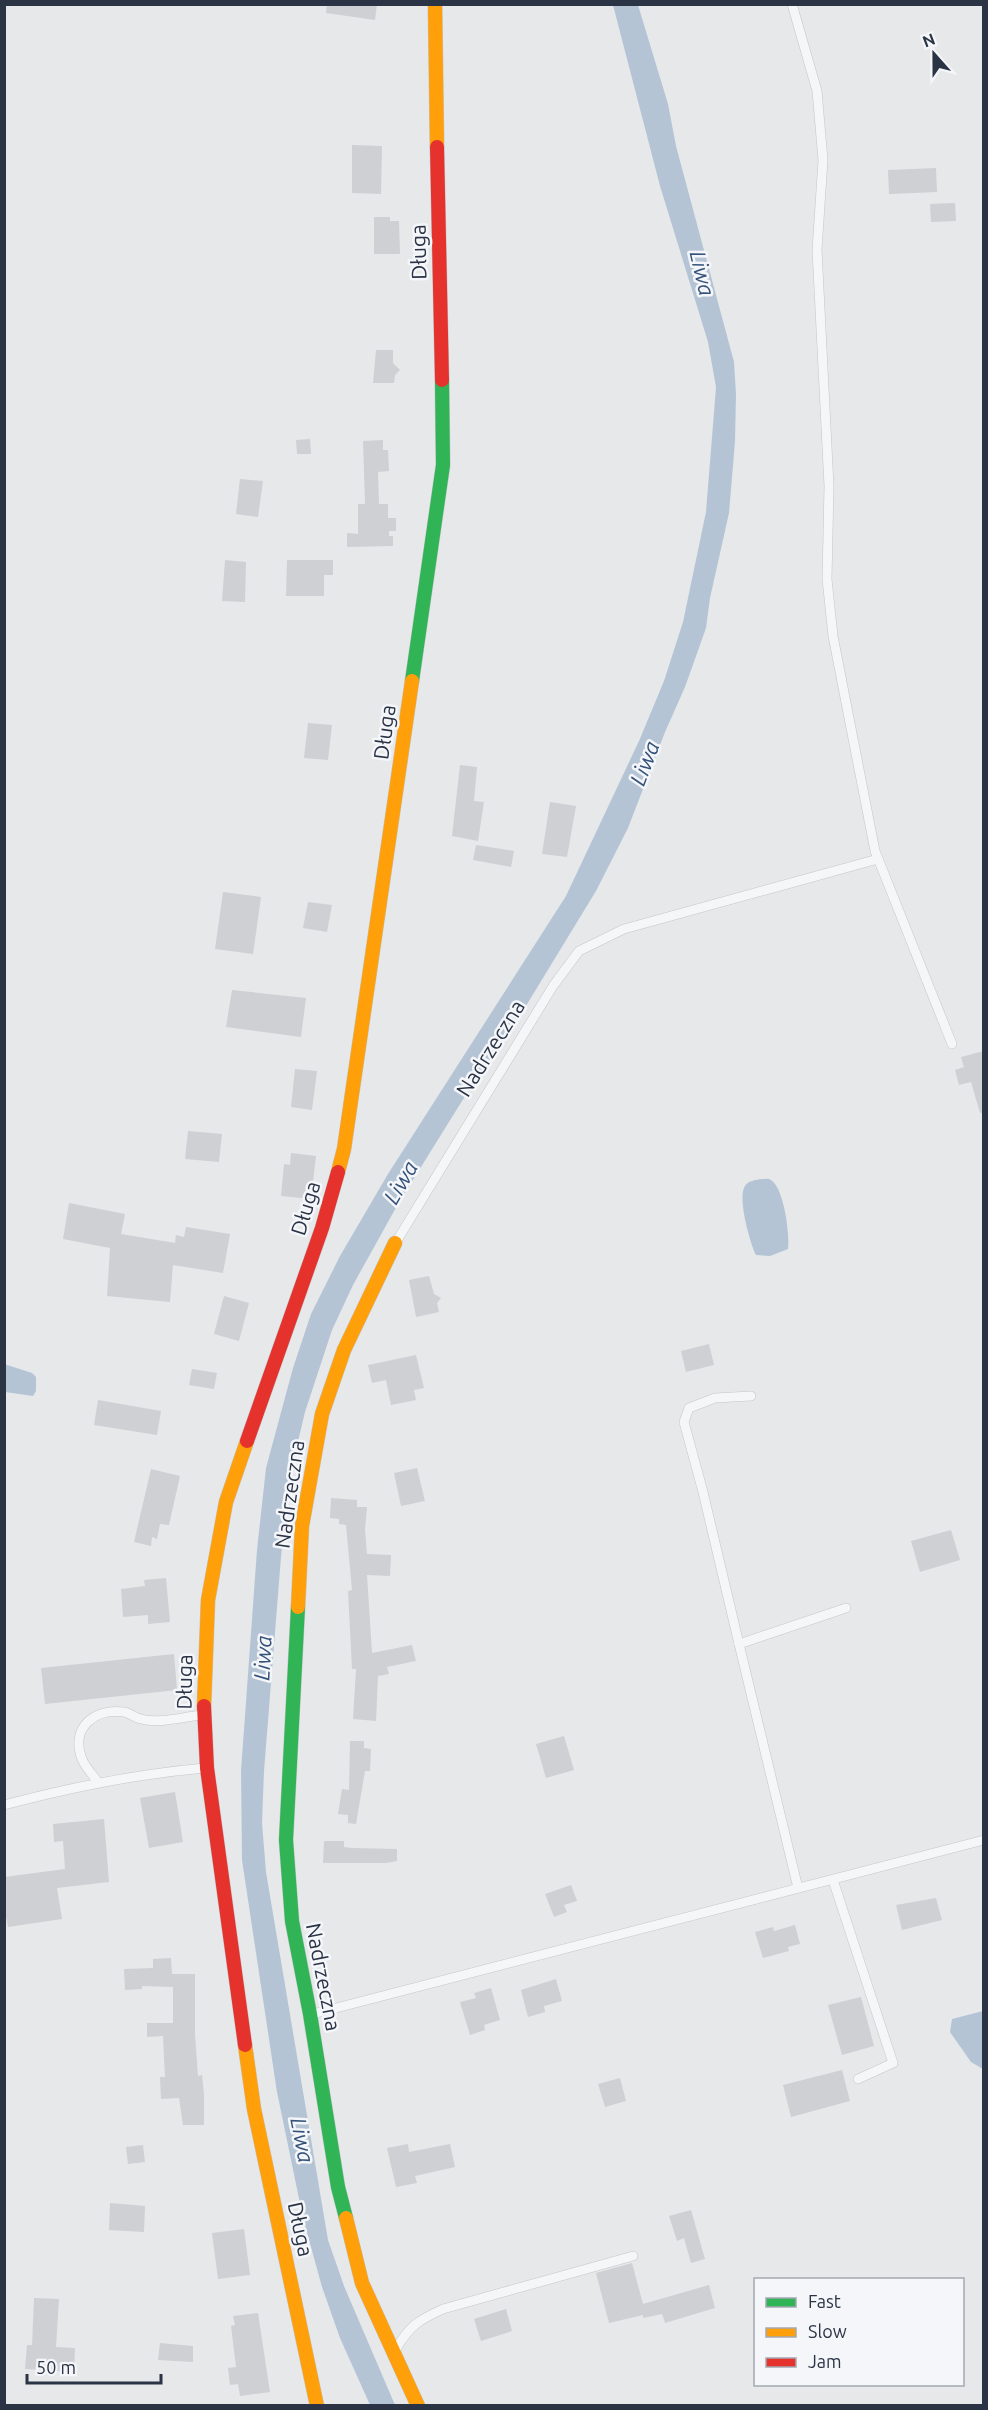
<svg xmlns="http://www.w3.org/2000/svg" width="988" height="2410" viewBox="0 0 988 2410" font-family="Ubuntu,sans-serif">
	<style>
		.water { fill: #b4c4d5 }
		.building { fill: #ced0d3 }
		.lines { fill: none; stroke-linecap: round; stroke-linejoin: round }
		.lane-casing { stroke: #c4c6c8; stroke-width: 10 }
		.fast-casing { stroke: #c4c6c8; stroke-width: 15 }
		.slow-casing { stroke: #c4c6c8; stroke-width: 15 }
		.jam-casing { stroke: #c4c6c8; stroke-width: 15 }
		.lane { stroke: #f5f6f7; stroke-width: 9 }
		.fast { stroke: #30b455; stroke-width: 14 }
		.slow { stroke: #ff9f0a; stroke-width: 14 }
		.jam { stroke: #e5322d; stroke-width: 14 }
		.labels { text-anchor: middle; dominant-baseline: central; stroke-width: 5; stroke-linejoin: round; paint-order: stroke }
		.street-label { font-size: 21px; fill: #2b3445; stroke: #f4f6f9 }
		.water-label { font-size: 22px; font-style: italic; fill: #34527a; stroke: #f4f6f9 }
	</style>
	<rect width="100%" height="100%" fill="#e6e8ea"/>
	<!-- water -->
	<g class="water">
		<path d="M613 5H638L668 104 676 146 734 362 736 394 735 441 729 513 710 598 706 628 685 687 665 732 628 828 596 891 521 1014 462 1101 398 1204 353 1285 332 1330 305 1412 289 1479 281 1557 264 1771 262 1823 266 1872 328 2240 344 2286 395 2405H370L340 2338 322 2287 303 2218 277 2092 242 1860 241 1771 257 1550 266 1468 293 1368 311 1314 340 1256 388 1174 566 896 639 741 664 681 683 622 706 512 716 387 708 342 660 186Z"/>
		<path d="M762 1179C765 1179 768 1178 771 1180 784 1188 790 1235 788 1249L770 1256 756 1255C750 1243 737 1197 745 1186 749 1180 756 1180 762 1179Z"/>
		<path d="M4 1364 32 1373 36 1377V1391L33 1396 5 1392Z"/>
		<path d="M983 2011H984L983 2069 971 2062 950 2032 952 2019Z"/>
	</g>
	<!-- building -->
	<g class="building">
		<path d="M327 4H377L375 20 326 13Z"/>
		<path d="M352 145 382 146 381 194 352 193Z"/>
		<path d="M936 168 937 192 889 194 888 170Z"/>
		<path d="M955 203 956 221 931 222 930 204Z"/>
		<path d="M374 217H390V221H399L400 254H374Z"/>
		<path d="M376 350H393V363L400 370 395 375 394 383H373Z"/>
		<path d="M310 439 311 454H297L296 440Z"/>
		<path d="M383 440V450H388L389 471 378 472 379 504H388V518H396V531H389V536H393V546L347 547V533L358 534V504H365L363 441Z"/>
		<path d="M240 479 263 481 258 517 236 514Z"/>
		<path d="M225 560 246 562 245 602 222 601Z"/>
		<path d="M287 560H333V575H324V596H286Z"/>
		<path d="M308 723 332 725 328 760 304 758Z"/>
		<path d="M460 765 477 767 474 801 484 802 478 841 452 836Z"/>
		<path d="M550 802 576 806 567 857 542 854Z"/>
		<path d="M476 845 514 851 511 867 473 860Z"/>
		<path d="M223 892 261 897 253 954 215 949Z"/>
		<path d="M308 902 332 905 327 932 303 928Z"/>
		<path d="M232 990 306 998 301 1037 226 1027Z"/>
		<path d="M984 1051V1112L980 1113 971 1082 959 1085 955 1070 964 1067 961 1057Z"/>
		<path d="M295 1069 317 1071 312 1110 291 1107Z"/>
		<path d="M188 1131 222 1134 219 1162 185 1159Z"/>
		<path d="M291 1153 316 1156 311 1199 281 1196 284 1164 290 1165Z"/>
		<path d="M69 1203 125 1214 121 1234 175 1243 176 1235 184 1237 186 1227 230 1234 223 1273 173 1265 170 1302 107 1296 110 1248 63 1239Z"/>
		<path d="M429 1276 434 1294 441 1298 437 1303 439 1312 416 1317 409 1280Z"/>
		<path d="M224 1296 249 1303 239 1341 214 1334Z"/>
		<path d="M709 1344 714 1365 686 1372 681 1351Z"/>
		<path d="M416 1355 424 1388 414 1390 416 1400 391 1405 386 1380 372 1383 368 1365Z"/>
		<path d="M192 1369 217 1373 214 1389 189 1385Z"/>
		<path d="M98 1400 161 1411 157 1435 94 1425Z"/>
		<path d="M417 1468 425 1501 401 1506 394 1473Z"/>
		<path d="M151 1469 180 1476 169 1525 160 1524 157 1539 152 1537 151 1546 134 1542Z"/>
		<path d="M331 1498 357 1500V1507H367L365 1530 367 1554 391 1555 390 1576 367 1575 372 1653 412 1645 416 1661 387 1667 389 1674 378 1676 376 1721 353 1719 356 1669H352L348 1591 352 1590 346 1525 339 1524V1519L330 1518Z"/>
		<path d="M951 1530 960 1560 920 1572 911 1541Z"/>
		<path d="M166 1578 170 1622 148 1624V1615L123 1617 121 1589 145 1586 144 1580Z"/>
		<path d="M174 1654 177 1690 45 1704 41 1668Z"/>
		<path d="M564 1736 574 1770 546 1778 536 1744Z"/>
		<path d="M350 1741H364V1748L371 1749 370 1771H365L356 1824 348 1823V1815L338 1814 342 1789 349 1790Z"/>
		<path d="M175 1792 183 1842 149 1848 140 1798Z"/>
		<path d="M104 1819 109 1882 57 1888 62 1919 8 1927 4 1906V1877L65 1869 63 1841 54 1842 53 1824Z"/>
		<path d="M324 1841H344V1847L352 1848 397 1849V1861L386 1863H323Z"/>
		<path d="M571 1885 577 1901 564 1905 567 1912 554 1917 545 1894Z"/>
		<path d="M936 1898 942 1920 902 1930 896 1905Z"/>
		<path d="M795 1925 800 1944 788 1947 789 1951 763 1958 755 1932 773 1927 774 1931Z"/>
		<path d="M171 1958 172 1974H195V2034L198 2076 202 2075 204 2094V2125H183L179 2098 161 2099 160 2077H165L163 2036 147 2037V2023H173V1987L142 1986V1989L125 1990 124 1969 153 1968V1959Z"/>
		<path d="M556 1979 562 2001 544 2006 545 2012 528 2017 521 1990Z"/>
		<path d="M491 1988 500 2020 484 2025 485 2030 470 2035 460 2002 476 1998 474 1993Z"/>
		<path d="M861 1997 874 2046 842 2055 828 2005Z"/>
		<path d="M842 2070 850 2101 791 2117 783 2085Z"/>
		<path d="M620 2078 626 2101 605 2107 598 2084Z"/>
		<path d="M408 2144 409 2152 450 2144 455 2167 415 2176 417 2183 396 2187 387 2148Z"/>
		<path d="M143 2145 145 2162 128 2164 126 2147Z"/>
		<path d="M110 2203 145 2206 144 2232 109 2230Z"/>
		<path d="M691 2210 705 2259 691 2263 684 2238 677 2241 669 2216Z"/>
		<path d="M244 2229 250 2275 218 2279 212 2233Z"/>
		<path d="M632 2263 643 2304 709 2285 715 2308 665 2323 662 2314 643 2318V2315L609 2323 596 2273Z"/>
		<path d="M34 2298 59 2299 56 2347 75 2348 74 2372 25 2369 27 2345H32Z"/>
		<path d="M506 2309 512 2331 481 2341 474 2319Z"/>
		<path d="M258 2313 270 2392 240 2396 238 2384 230 2385 228 2368 236 2367 231 2326 235 2325 233 2316Z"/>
		<path d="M160 2343 193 2346V2362L158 2360Z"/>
	</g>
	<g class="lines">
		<defs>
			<g id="lane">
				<path d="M792 4 817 91 823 160 817 250 829 486 827 579 833 636 875 851 952 1044"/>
				<path d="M396 1242 553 986 579 951 624 929 878 859"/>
				<path d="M739 1644 703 1492 684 1422 689 1408 715 1398 751 1396"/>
				<path d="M98 1782C93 1775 85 1767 82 1759 70 1728 94 1708 124 1712 130 1713 135 1718 141 1719 159 1724 183 1717 202 1715"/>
				<path d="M4 1805C72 1787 136 1774 205 1768"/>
				<path d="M833 1880 893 2063 858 2079"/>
				<path d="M798 1888 739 1644 846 1608"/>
				<path d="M313 2014 984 1840"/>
				<path d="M396 2349C410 2325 419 2320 443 2309L633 2256"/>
			</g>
			<g id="fast">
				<path d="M412 681 443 465 442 380"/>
				<path d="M298 1607 286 1840 292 1921 310 2014 338 2187 346 2218"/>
			</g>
			<g id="slow">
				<path d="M435 4 437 147"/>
				<path d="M338 1172 344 1149 412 681"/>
				<path d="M298 1607 302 1526 322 1414 344 1350 395 1243"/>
				<path d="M204 1706 208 1600 226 1502 247 1441"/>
				<path d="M245 2045 254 2109 317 2406"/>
				<path d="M346 2218 362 2283 418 2406"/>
			</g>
			<g id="jam">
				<path d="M437 147 442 380"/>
				<path d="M247 1441 322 1228 338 1172"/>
				<path d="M204 1706 207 1768 245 2045"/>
			</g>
		</defs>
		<!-- lane casing -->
		<use href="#lane" class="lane-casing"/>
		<!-- fast casing -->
		<use href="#fast" class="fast-casing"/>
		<!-- slow casing -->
		<use href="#slow" class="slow-casing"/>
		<!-- jam casing -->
		<use href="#jam" class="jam-casing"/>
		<!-- lane -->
		<use href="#lane" class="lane"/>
		<!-- fast -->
		<use href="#fast" class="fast"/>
		<!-- slow -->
		<use href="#slow" class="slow"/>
		<!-- jam -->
		<use href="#jam" class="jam"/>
	</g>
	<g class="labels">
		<!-- street labels -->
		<g class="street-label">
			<text transform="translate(418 252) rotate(-91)">Długa</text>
			<text transform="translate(384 732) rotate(-82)">Długa</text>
			<text transform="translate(490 1048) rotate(-58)">Nadrzeczna</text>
			<text transform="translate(305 1208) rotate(-73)">Długa</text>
			<text transform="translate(289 1494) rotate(-82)">Nadrzeczna</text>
			<text transform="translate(184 1682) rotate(-89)">Długa</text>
			<text transform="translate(324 1977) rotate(79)">Nadrzeczna</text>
			<text transform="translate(301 2229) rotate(78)">Długa</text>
		</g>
		<!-- water labels -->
		<g class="water-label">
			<text transform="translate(703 273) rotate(77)">Liwa</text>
			<text transform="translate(644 763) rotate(-69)">Liwa</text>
			<text transform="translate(400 1182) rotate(-60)">Liwa</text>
			<text transform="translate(262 1658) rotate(-87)">Liwa</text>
			<text transform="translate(303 2140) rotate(79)">Liwa</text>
		</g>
	</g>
	<!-- border -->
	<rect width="988" height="2410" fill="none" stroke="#2b3445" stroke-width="12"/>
	<!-- legend -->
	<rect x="754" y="2278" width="210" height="108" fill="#f4f6f9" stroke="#a4a8b1" stroke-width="1.5"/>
	<rect x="766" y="2298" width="30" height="9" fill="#30b455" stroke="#a4a8b1" stroke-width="1.5"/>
	<text x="808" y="2308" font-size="18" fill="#2b3445">Fast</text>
	<rect x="766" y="2328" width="30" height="9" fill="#ff9f0a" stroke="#a4a8b1" stroke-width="1.5"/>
	<text x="808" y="2338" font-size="18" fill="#2b3445">Slow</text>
	<rect x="766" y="2358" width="30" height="9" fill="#e5322d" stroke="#a4a8b1" stroke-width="1.5"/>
	<text x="808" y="2368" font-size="18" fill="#2b3445">Jam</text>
	<!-- north arrow -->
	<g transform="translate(934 54) rotate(339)" stroke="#f4f6f9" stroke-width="4.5" paint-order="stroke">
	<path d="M0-4.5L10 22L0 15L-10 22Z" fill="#2b3445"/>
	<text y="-9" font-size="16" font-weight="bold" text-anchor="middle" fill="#2b3445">N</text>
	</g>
	<!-- scale -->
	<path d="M27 2374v9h134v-9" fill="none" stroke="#2b3445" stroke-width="3"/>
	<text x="36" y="2374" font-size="18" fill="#2b3445" stroke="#f4f6f9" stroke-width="4.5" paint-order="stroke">50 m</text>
</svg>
